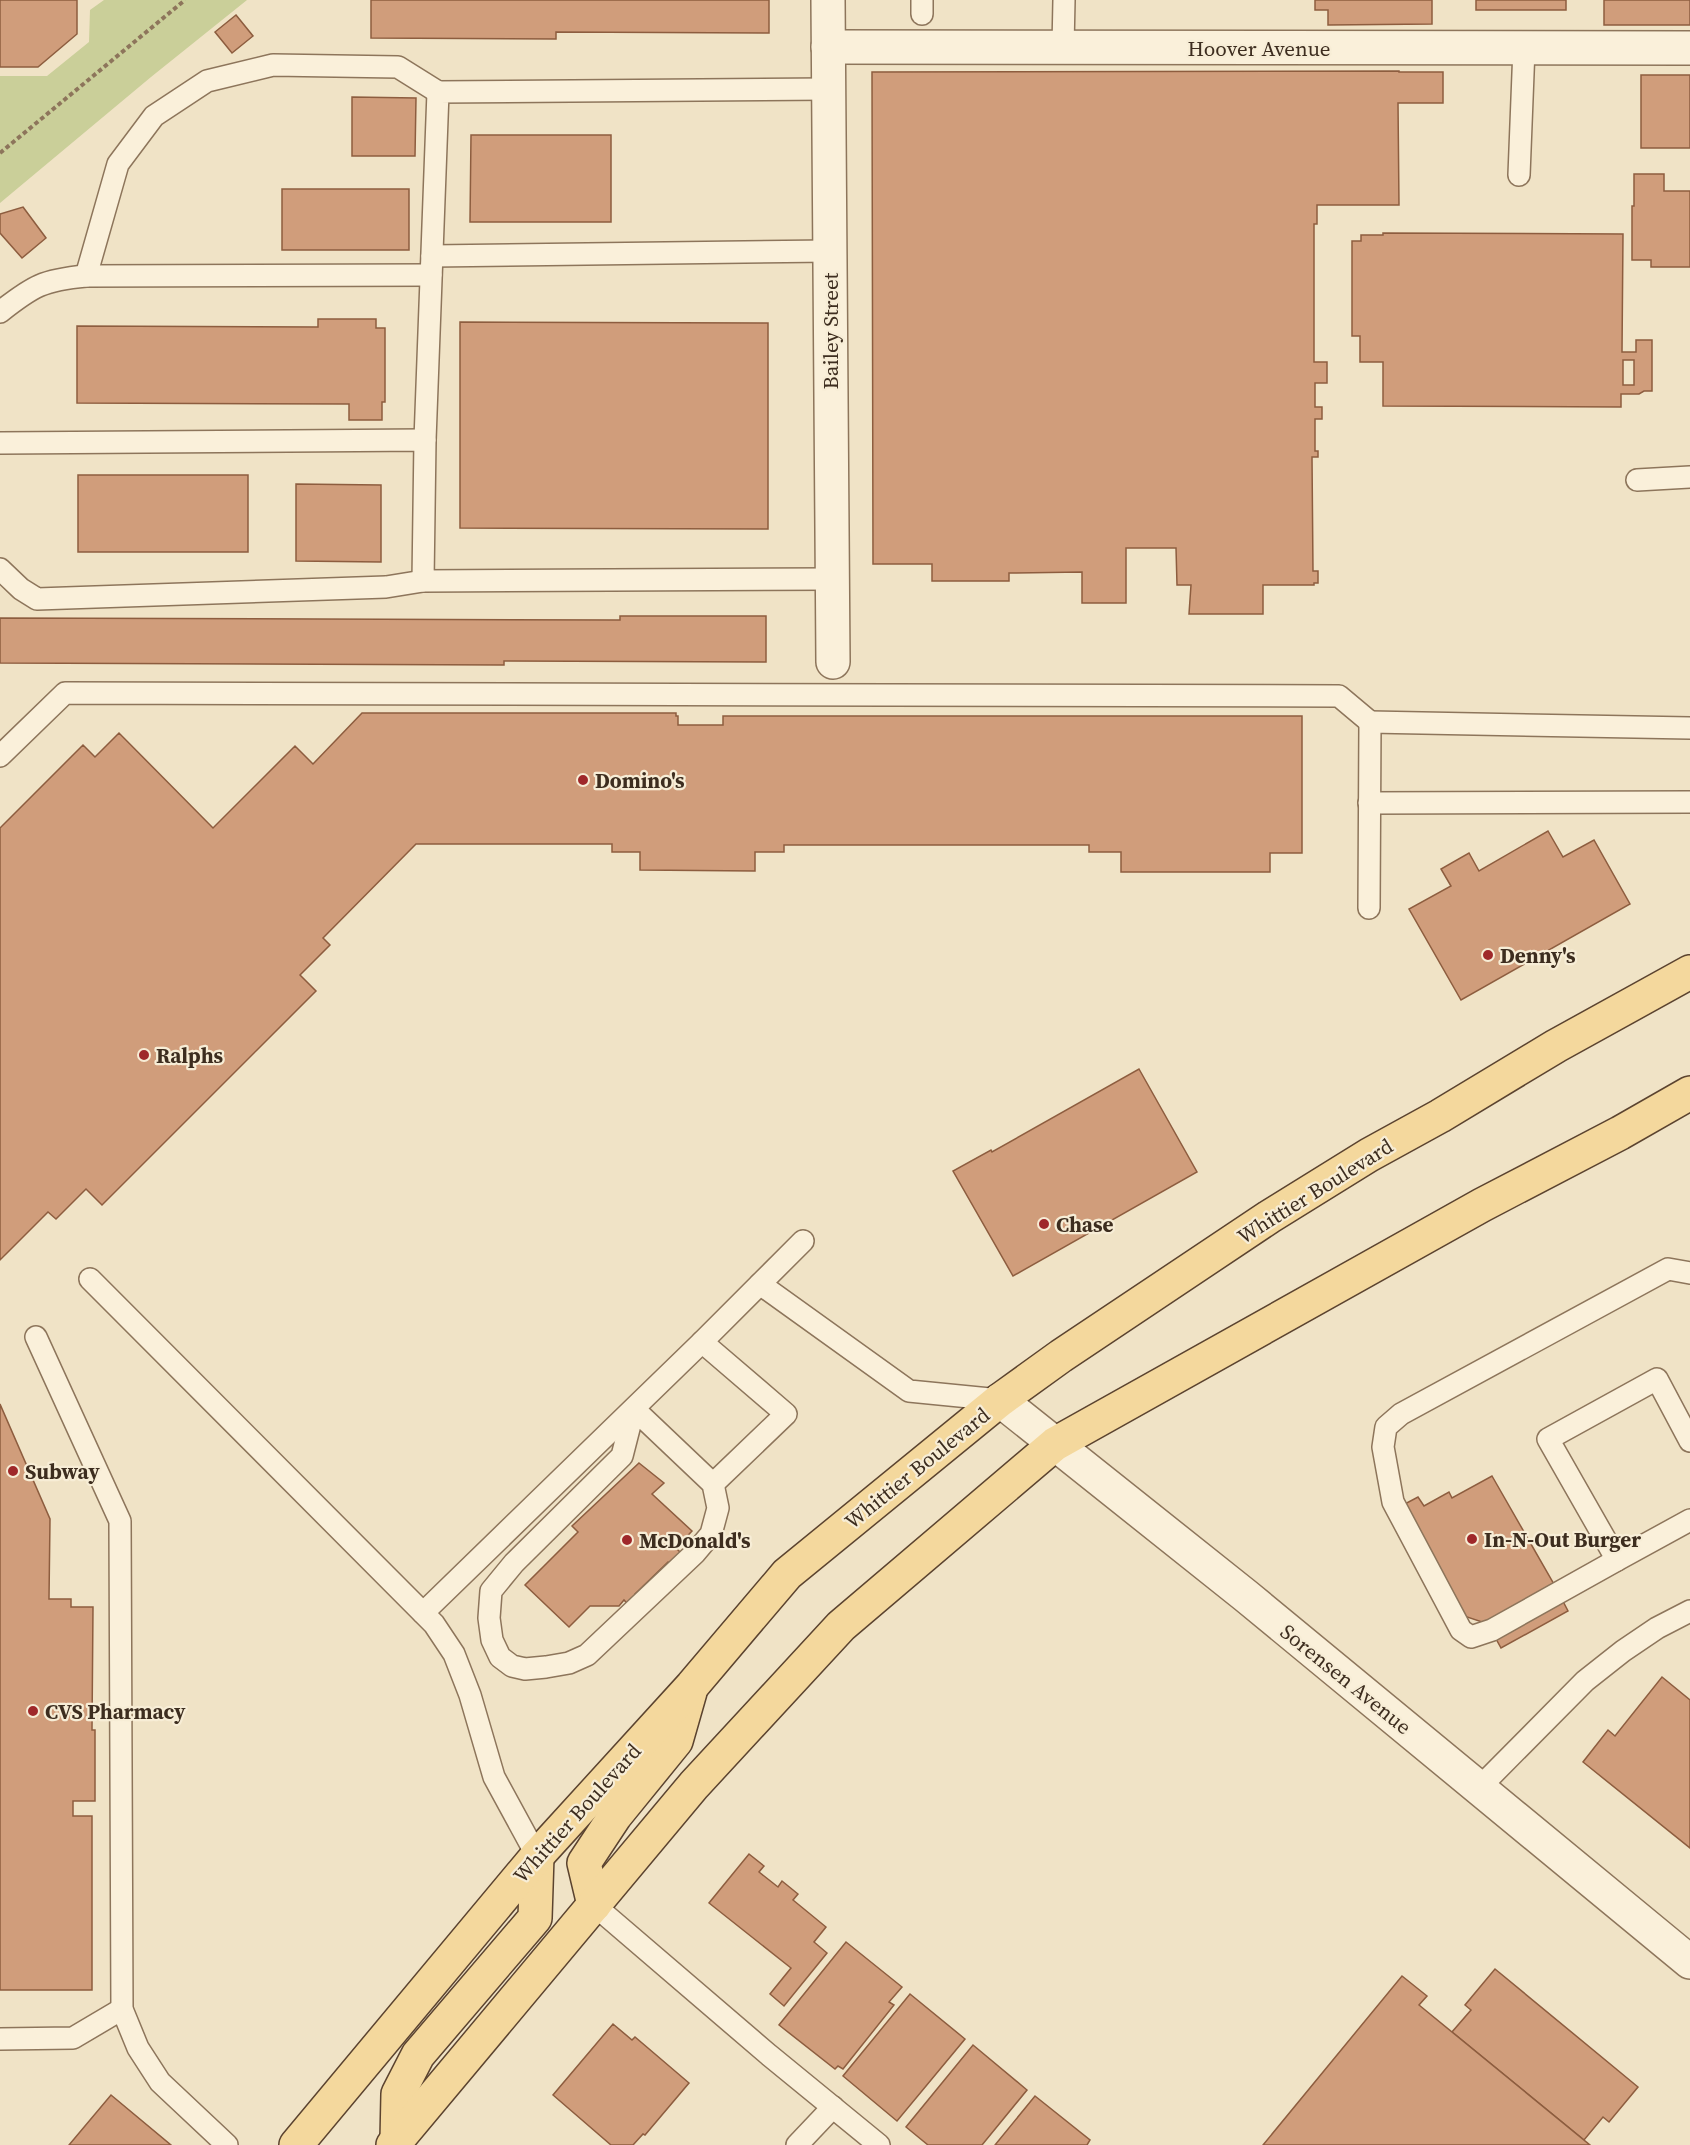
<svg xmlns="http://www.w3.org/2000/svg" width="1690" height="2145" viewBox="0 0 1690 2145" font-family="'Source Serif 4',serif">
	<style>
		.green { fill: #cacf99 }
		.building { fill: #d09d7b; stroke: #8d5d3f; stroke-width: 1.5; fill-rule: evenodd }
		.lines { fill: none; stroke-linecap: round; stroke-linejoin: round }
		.service-casing { stroke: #8d755b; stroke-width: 24 }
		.minor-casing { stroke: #8d755b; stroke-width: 36 }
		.tertiary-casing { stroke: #8d755b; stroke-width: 36 }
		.primary-casing { stroke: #5b432f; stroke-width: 36 }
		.path { stroke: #8d755b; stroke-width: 4; stroke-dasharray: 4.5 3; stroke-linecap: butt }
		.service { stroke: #faf0da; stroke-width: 21 }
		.minor { stroke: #faf0da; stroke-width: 33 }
		.tertiary { stroke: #faf0da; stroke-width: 33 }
		.primary { stroke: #f4d89d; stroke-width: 33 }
		.poi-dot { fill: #9f282a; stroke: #f7edd6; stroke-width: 2 }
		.labels { text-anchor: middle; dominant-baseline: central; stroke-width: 4.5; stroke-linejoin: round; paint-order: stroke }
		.street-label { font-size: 21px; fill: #3d2d1f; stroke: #f7edd6 }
		.poi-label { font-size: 21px; font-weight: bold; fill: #3d2d1f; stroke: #f7edd6; text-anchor: start }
	</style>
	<rect width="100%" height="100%" fill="#f0e3c6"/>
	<!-- green -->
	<path class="green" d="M104 0H247L151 77 0 203V76H47L89 42 90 10Z"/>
	<!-- building -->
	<g class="building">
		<path d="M0 0H77V34L38 67H0Z"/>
		<path d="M371 0H769V33L556 32V39L371 38Z"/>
		<path d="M1315 0H1432V24L1328 25V10H1315Z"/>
		<rect x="1476" y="0" width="90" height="10"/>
		<rect x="1604" y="0" width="86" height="25"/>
		<path d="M236 15 253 36 232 53 215 32Z"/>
		<path d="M1399 71V72H1443V103H1398L1399 205H1317V224H1314V362H1327V383H1315V407H1322V419H1315V451H1318V457H1312L1313 571H1318V583H1314V585H1263V614H1189L1191 585H1177L1176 548H1126V603H1082V572L1009 573V581H932V564H873L872 72Z"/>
		<rect x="1641" y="75" width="49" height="73"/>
		<path d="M352 97 416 98 415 156H352Z"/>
		<path d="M471 135H611V222H470Z"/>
		<path d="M1634 174H1664V191H1690V267H1651V260H1632V206H1634Z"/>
		<rect x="282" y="189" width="127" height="61"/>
		<path d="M23 207 46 238 22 258 0 233V214Z"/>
		<path d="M1383 233 1623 234 1622 352H1636V340H1652V391H1644L1639 394H1621V407L1383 406V362H1360V336H1352V241H1361V235H1383ZM1623 360H1634V385H1623Z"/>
		<path d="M318 319H376V328H385V402H382V420H349V404L77 403V326L318 327Z"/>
		<path d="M460 322 768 323V529L460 528Z"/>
		<rect x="78" y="475" width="170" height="77"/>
		<path d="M296 484 381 485V562L296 561Z"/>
		<path d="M620 616H766V662L504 661V665L0 663V618L620 620Z"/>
		<path d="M362 713H676V716H678V725H723V716H1302V853H1270V872H1121V852H1089V845H784V852H755V871L640 870V852H612V844H416L323 938 330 945 300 975 316 991 102 1205 86 1189 56 1219 48 1212 0 1260V828L83 745 95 757 119 733 213 828 295 746 313 764Z"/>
		<path d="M1548 831 1563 857 1594 840 1630 904 1461 1000 1409 909 1451 886 1441 869 1469 853 1479 871Z"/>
		<path d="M1139 1069 1197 1172 1013 1276 953 1171 991 1150 992 1152Z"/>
		<path d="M0 1404 50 1519 49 1599H71V1607H93L92 1730H95V1801H73V1816H92V1990H0Z"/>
		<path d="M639 1463 664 1483 652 1494 692 1531 676 1548 684 1556 673 1567 668 1562 635 1594 640 1599 631 1608 624 1600 619 1606H590L569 1627 525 1585 578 1532 572 1526Z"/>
		<path d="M1492 1476 1555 1586 1488 1624 1461 1615 1399 1507 1418 1497 1424 1506 1449 1492 1452 1498Z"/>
		<path d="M1555 1586 1568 1611 1501 1648 1488 1624Z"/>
		<path d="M1662 1677 1690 1700V1848L1583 1762 1608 1730 1615 1736Z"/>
		<path d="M749 1854 764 1866 759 1872 778 1887 782 1881 798 1894 793 1900 826 1927 814 1942 827 1953 784 2006 770 1994 791 1968 709 1903Z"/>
		<path d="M846 1942 902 1987 889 2002 894 2005 843 2069 838 2066 835 2069 779 2025Z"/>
		<path d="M1495 1969 1638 2087 1609 2122 1603 2117 1584 2140 1452 2032 1471 2010 1465 2005Z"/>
		<path d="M1402 1976 1427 1996 1419 2005 1590 2145H1263Z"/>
		<path d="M910 1994 965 2039 897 2121 843 2076Z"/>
		<path d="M613 2024 632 2040 635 2037 689 2083 645 2135 643 2134 633 2145H611L553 2095Z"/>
		<path d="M973 2045 1027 2090 982 2145H928L906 2127Z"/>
		<path d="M111 2095 171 2145H69Z"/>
		<path d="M1035 2096 1090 2140 1087 2145H995Z"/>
	</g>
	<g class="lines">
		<defs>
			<g id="service">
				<path d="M922 0V14"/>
				<path d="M1063 47 1064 0"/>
				<path d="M1519 175 1524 48"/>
				<path d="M432 256 830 251"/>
				<path d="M86 276 118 164 154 116 207 81 273 65 398 67 438 92"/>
				<path d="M0 312C33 286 43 280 86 276L431 275"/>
				<path d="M425 440 438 92 829 89"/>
				<path d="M0 443 425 440 423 581 832 579"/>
				<path d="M1637 480 1690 477"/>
				<path d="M0 569 21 589 37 599 386 587 423 581"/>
				<path d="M0 756 65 693 1339 696 1370 722"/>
				<path d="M1369 803 1690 802"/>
				<path d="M1369 908 1370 722 1690 728"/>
				<path d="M90 1279 434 1624 454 1654 470 1695 494 1777 537 1856"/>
				<path d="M760 1284 909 1391 1000 1400"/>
				<path d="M36 1337 120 1521 122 2009 138 2048 160 2082 227 2145"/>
				<path d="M702 1342 786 1414 713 1484"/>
				<path d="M634 1409 713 1484 718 1508 711 1534 695 1553 587 1655 569 1663 546 1667 525 1669 512 1666 500 1657 492 1640 489 1618 491 1591 514 1563 622 1456Z"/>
				<path d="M1690 1441 1657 1379 1548 1439 1617 1560 1690 1520"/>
				<path d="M1617 1560 1492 1630 1471 1637 1461 1630 1393 1502 1383 1447 1386 1427 1401 1414 1668 1269 1690 1273"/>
				<path d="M423 1613 702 1342 803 1241"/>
				<path d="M1479 1788 1585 1681 1623 1651 1657 1628 1690 1611"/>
				<path d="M594 1905 769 2055 879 2145"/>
				<path d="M0 2039 73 2038 122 2009"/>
				<path d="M797 2145 833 2107"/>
			</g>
			<g id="minor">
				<path d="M828 0 833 662"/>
				<path d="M828 47 1690 48"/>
			</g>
			<path id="tertiary" d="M1000 1400 1246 1596 1690 1962"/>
			<g id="primary">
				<path d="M594 1905 584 1863 615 1816 676 1741 690 1692"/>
				<path d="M397 2140 398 2094 418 2055 535 1918 537 1856"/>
				<path d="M296 2145 537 1856 692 1686 787 1574 1000 1400 1061 1356 1269 1217 1369 1155 1440 1116 1556 1046 1690 972"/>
				<path d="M393 2145 694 1785 841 1626 1055 1444 1482 1205 1620 1133 1690 1093"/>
			</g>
		</defs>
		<!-- service casing -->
		<use href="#service" class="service-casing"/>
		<!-- minor casing -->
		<use href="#minor" class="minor-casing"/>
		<!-- tertiary casing -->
		<use href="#tertiary" class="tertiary-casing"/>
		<!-- primary casing -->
		<use href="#primary" class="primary-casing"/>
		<!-- path -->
		<path class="path" d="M0 153 185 0"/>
		<!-- service -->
		<use href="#service" class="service"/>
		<!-- minor -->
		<use href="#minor" class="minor"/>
		<!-- tertiary -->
		<use href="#tertiary" class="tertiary"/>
		<!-- primary -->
		<use href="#primary" class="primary"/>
	</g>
	<!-- markers -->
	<g class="poi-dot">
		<circle cx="583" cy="780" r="6"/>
		<circle cx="1488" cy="955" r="6"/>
		<circle cx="144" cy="1055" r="6"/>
		<circle cx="1044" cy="1224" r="6"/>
		<circle cx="13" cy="1471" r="6"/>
		<circle cx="1472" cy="1539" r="6"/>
		<circle cx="627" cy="1540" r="6"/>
		<circle cx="33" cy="1711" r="6"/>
	</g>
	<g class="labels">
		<!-- street labels -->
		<g class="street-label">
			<text x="1259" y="48">Hoover Avenue</text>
			<text transform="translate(830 331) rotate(-90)">Bailey Street</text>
			<text transform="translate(1315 1191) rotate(-32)">Whittier Boulevard</text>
			<text transform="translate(917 1468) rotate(-39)">Whittier Boulevard</text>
			<text transform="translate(1346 1679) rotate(39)">Sorensen Avenue</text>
			<text transform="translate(577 1813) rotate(-48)">Whittier Boulevard</text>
		</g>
		<!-- poi labels -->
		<g class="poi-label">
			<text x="595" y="780">Domino's</text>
			<text x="1500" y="955">Denny's</text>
			<text x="156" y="1055">Ralphs</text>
			<text x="1056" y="1224">Chase</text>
			<text x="25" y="1471">Subway</text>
			<text x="1484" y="1539">In-N-Out Burger</text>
			<text x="639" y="1540">McDonald's</text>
			<text x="45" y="1711">CVS Pharmacy</text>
		</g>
	</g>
</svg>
